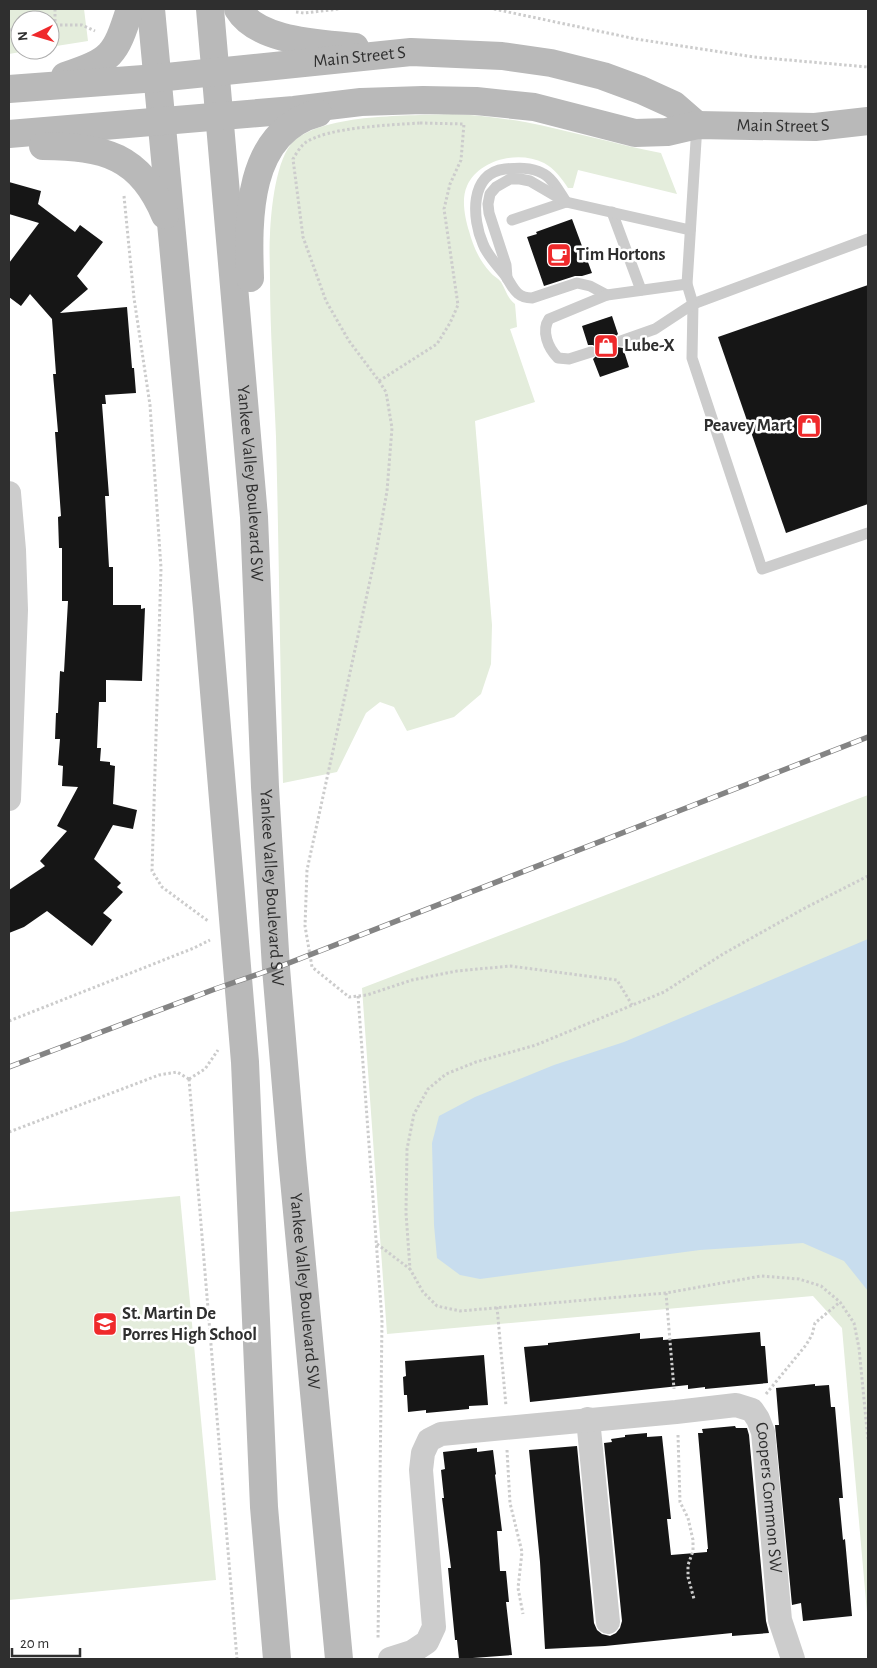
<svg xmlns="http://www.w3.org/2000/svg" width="877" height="1668" viewBox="0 0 877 1668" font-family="'Alegreya Sans',sans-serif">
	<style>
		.green { fill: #e4eddc }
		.water { fill: #c8ddee }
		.building { fill: #161616 }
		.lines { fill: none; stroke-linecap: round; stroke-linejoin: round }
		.path { stroke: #ccc; stroke-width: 3; stroke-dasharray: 2.5 2.5; stroke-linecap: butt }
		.lane { stroke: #ccc; stroke-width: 11 }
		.street { stroke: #ccc; stroke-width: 24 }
		.secondary { stroke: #b9b9b9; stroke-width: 28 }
		.rail-casing { stroke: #848484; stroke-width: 5.5 }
		.rail { stroke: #fff; stroke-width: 4; stroke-dasharray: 11; stroke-linecap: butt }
		.labels { text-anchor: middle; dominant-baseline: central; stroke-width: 5; stroke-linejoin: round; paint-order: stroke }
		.street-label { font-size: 18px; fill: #2f2f2f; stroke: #fff }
		.poi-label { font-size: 18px; font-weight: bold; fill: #2f2f2f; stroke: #fff; text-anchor: start }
	</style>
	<rect width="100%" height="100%" fill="#fff"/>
	<!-- green -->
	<g class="green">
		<path d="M9 9H84L88 41 50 47V20H20V50H32L9 54Z"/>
		<path d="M452 114C477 115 501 118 525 122 571 131 615 144 661 153L677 194 578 170 573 188H568C562 179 554 168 544 163 519 150 479 159 467 186 461 199 465 218 469 231 473 246 479 260 490 272 493 276 498 278 501 282 506 290 507 298 515 304L517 327 510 329 535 402 475 421 492 625 491 664 481 694 454 717 407 731 394 707 380 702 366 713 337 772 283 783C280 667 279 552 276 437 274 384 270 332 270 279 270 264 269 249 270 234 271 210 276 157 294 141 326 113 411 116 452 114Z"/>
		<path d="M868 795V1624L842 1328 813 1296 387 1334 362 988Z"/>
		<path d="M180 1196 216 1580 9 1600V1212Z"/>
	</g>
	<!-- water -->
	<path class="water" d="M868 939V1291L844 1261 803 1243 700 1250 480 1279 460 1275 437 1258 434 1225 432 1143 439 1116 475 1097 554 1065 624 1042Z"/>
	<!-- building -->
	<g class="building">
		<path d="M9 182 41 191 38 204 75 232 80 225 103 242 77 276 88 289 60 313 127 307 132 368H134L136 393 105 395 106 404H102L109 496H105L109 567H113V605H141V609L145 608 142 681 106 680V702H99L97 748H101L100 761 110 762V765L115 766 113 804 137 810 133 829 113 825 94 859 121 883 117 887 123 892 103 913 112 920 92 946 47 911 24 927 9 933V890L45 866 40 861 67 831 57 826 78 787 62 786 63 766 58 765 60 739H55L56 713H58L60 671 64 672 68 601H62V548H59L58 517 61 516 55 432H58L53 374H56L52 319 30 294 21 306 9 297V263L39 223 9 214Z"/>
		<path d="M572 219 592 273 582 276H575L544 286 527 237 537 234 536 232Z"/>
		<path d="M868 285V504L786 533 718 337Z"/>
		<path d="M612 316 618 334 615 337 614 343 617 347 623 348 629 367 600 377 593 359 598 354V349L593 345H588L582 326Z"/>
		<path d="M760 1332 761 1346H765L768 1383 705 1389V1387L688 1389V1385L530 1402 524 1347 548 1345V1343L640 1333V1339L663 1337V1340Z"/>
		<path d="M484 1355 488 1405 469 1406V1409L426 1413V1410L408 1412 407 1395H404L403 1377 406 1376 405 1361Z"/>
		<path d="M815 1384V1386L829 1385 831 1407H835L843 1498H839L843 1540 845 1539 852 1616 803 1621 801 1603 792 1605 775 1425H779L776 1388Z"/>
		<path d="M735 1426 736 1428H747L749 1435 766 1621 769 1633 732 1636V1633L605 1646 545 1649 540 1562 529 1450 577 1446 594 1623 597 1630 602 1634 610 1636 616 1633 620 1628 622 1621 604 1443 612 1442 611 1439 625 1437V1435L647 1433V1437L662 1436 671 1519H667L671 1555 707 1552V1549H708L698 1433H703L702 1429Z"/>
		<path d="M477 1448V1452L493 1450 496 1474 495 1475 502 1531H497L500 1571H506L509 1602H506L512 1655 459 1659 457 1640H455L448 1568H451L442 1498H444L441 1470 445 1469 443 1452Z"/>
	</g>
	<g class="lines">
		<!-- path -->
		<g class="path">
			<path d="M55 9V25"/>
			<path d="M494 9 636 39 754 57 868 67"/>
			<path d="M296 12 304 13 339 9"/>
			<path d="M50 25H82L95 31"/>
			<path d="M9 30 20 29"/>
			<path d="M420 123 464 124 461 160 450 184 444 209 458 305 450 323 437 344 379 381 349 341 326 301 303 237 293 159C296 154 300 147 305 143 327 127 391 125 420 123Z"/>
			<path d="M124 196 134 298 150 405 161 568 152 871 162 887 208 921"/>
			<path d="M379 381 386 392 392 428 387 491 376 553 307 870 305 926 312 967 349 997 367 995 412 980 457 971 510 966 617 980 632 1005"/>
			<path d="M868 876 805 908 723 954 664 992 536 1045 476 1062 446 1074 428 1089 414 1114 407 1149 406 1213 410 1269 423 1292 437 1306 460 1311 666 1293 761 1276 799 1279 821 1286 840 1302 854 1323 859 1348 868 1440"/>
			<path d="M358 996 382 1320 378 1640"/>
			<path d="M9 1021 194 948 210 940"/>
			<path d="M189 1079 237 1659"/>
			<path d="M189 1079 205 1069 218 1050"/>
			<path d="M9 1132 159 1075 177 1072 189 1079"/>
			<path d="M377 1244 410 1269"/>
			<path d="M666 1293 674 1389"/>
			<path d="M497 1307 506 1406"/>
			<path d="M766 1394 806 1345 812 1335 815 1323 840 1302"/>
			<path d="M678 1435 680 1502 688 1518 693 1540V1551L688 1565V1577L694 1599"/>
			<path d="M507 1450 510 1503 522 1552 518 1588 523 1614"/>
		</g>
		<!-- lane -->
		<g class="lane">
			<path d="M697 125 687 284 693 304 868 239"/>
			<path d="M566 202C560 193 552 177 542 173 531 167 517 168 505 169 469 173 472 219 483 244 487 255 497 265 505 275 513 286 515 298 532 298L577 283 590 286 607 295"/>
			<path d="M612 212 641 290"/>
			<path d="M512 220 566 202"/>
			<path d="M507 278 506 265 489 213 488 204 490 194 496 187 510 179H520L530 181 566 202 690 230"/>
			<path d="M693 304 692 358 762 569 868 533"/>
			<path d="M621 341 655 329 693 304"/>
			<path d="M591 352 569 359 558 358C548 348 541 331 549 319L607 295 687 284"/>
		</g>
		<!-- street -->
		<g class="street">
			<path d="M9 493 14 550 16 610 9 799"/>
			<path d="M588 1419 608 1622"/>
			<path id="s1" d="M390 1659 412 1652 427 1642 434 1627 421 1470 423 1453 429 1440 441 1434 676 1412 736 1405 752 1410 758 1419 763 1432 780 1620 793 1659"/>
		</g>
		<!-- secondary -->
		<g class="secondary">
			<path d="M151 9 207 608 245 1062 264 1507 277 1659"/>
			<path id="s2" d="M210 9 254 517 265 787 276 968 292 1158 339 1659"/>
			<path d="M238 9C258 42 320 43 355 47"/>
			<path d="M65 76C112 60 115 56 130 9"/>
			<path id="s3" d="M9 89 157 78 411 52 502 56 551 63 603 76 641 90 674 105 697 125"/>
			<path id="s4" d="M9 134 294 110 361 102 423 100 476 101 534 107 635 133 667 132 697 125 815 127 868 121"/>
			<path d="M43 146C104 147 140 155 165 215"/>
			<path d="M250 278C248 219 246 132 318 113"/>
		</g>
		<defs>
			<path id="rail" d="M9 1067 215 989 276 968 868 737"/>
		</defs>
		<!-- rail casing -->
		<use href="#rail" class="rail-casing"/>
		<!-- rail -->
		<use href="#rail" class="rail"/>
	</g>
	<!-- icons -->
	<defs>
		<symbol id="cafe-square" viewBox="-11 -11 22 22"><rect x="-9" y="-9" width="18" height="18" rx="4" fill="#ef292b" stroke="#fff"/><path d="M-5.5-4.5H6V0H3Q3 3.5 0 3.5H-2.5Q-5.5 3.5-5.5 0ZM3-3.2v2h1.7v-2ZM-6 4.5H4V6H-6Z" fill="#fff"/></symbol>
		<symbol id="shop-square" viewBox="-11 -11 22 22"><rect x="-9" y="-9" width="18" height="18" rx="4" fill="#ef292b" stroke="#fff"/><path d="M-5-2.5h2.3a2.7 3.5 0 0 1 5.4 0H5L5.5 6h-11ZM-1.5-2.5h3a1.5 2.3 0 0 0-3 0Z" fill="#fff"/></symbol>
		<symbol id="school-square" viewBox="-11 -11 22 22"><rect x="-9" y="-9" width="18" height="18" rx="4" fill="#ef292b" stroke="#fff"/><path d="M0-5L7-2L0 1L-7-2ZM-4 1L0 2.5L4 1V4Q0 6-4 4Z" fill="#fff"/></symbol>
	</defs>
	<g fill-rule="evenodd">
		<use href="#cafe-square" x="545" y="241" width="28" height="28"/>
		<use href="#shop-square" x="592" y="332" width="28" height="28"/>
		<use href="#shop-square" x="795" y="412" width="28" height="28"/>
		<use href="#school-square" x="91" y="1310" width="28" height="28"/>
	</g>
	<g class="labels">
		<!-- street labels -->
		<g class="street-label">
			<text stroke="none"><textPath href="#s3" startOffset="352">Main Street S</textPath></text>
			<text stroke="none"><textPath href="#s4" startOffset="780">Main Street S</textPath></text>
			<text stroke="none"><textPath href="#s2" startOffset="476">Yankee Valley Boulevard SW</textPath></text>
			<text stroke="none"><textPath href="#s2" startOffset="881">Yankee Valley Boulevard SW</textPath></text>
			<text stroke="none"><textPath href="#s2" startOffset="1286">Yankee Valley Boulevard SW</textPath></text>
			<text stroke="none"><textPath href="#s1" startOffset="664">Coopers Common SW</textPath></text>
		</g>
		<!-- poi labels -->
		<g class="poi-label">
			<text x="576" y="255">Tim Hortons</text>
			<text x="624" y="346">Lube-X</text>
			<text x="792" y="426" text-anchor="end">Peavey Mart</text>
			<text x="122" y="1314">St. Martin De<tspan x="122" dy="21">Porres High School</tspan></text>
		</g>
	</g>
	<!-- border -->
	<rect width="877" height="1668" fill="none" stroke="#2f2f2f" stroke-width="20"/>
	<!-- north arrow -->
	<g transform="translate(35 35) rotate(265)"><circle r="24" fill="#ffffff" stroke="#acacac"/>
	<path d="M0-4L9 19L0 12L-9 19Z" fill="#ef292b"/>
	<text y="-8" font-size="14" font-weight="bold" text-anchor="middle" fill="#2f2f2f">N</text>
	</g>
	<!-- scale -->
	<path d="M12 1648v8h68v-8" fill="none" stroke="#2f2f2f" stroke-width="2.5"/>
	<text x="20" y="1648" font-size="15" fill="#2f2f2f" stroke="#ffffff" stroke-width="4" paint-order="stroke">20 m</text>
</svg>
